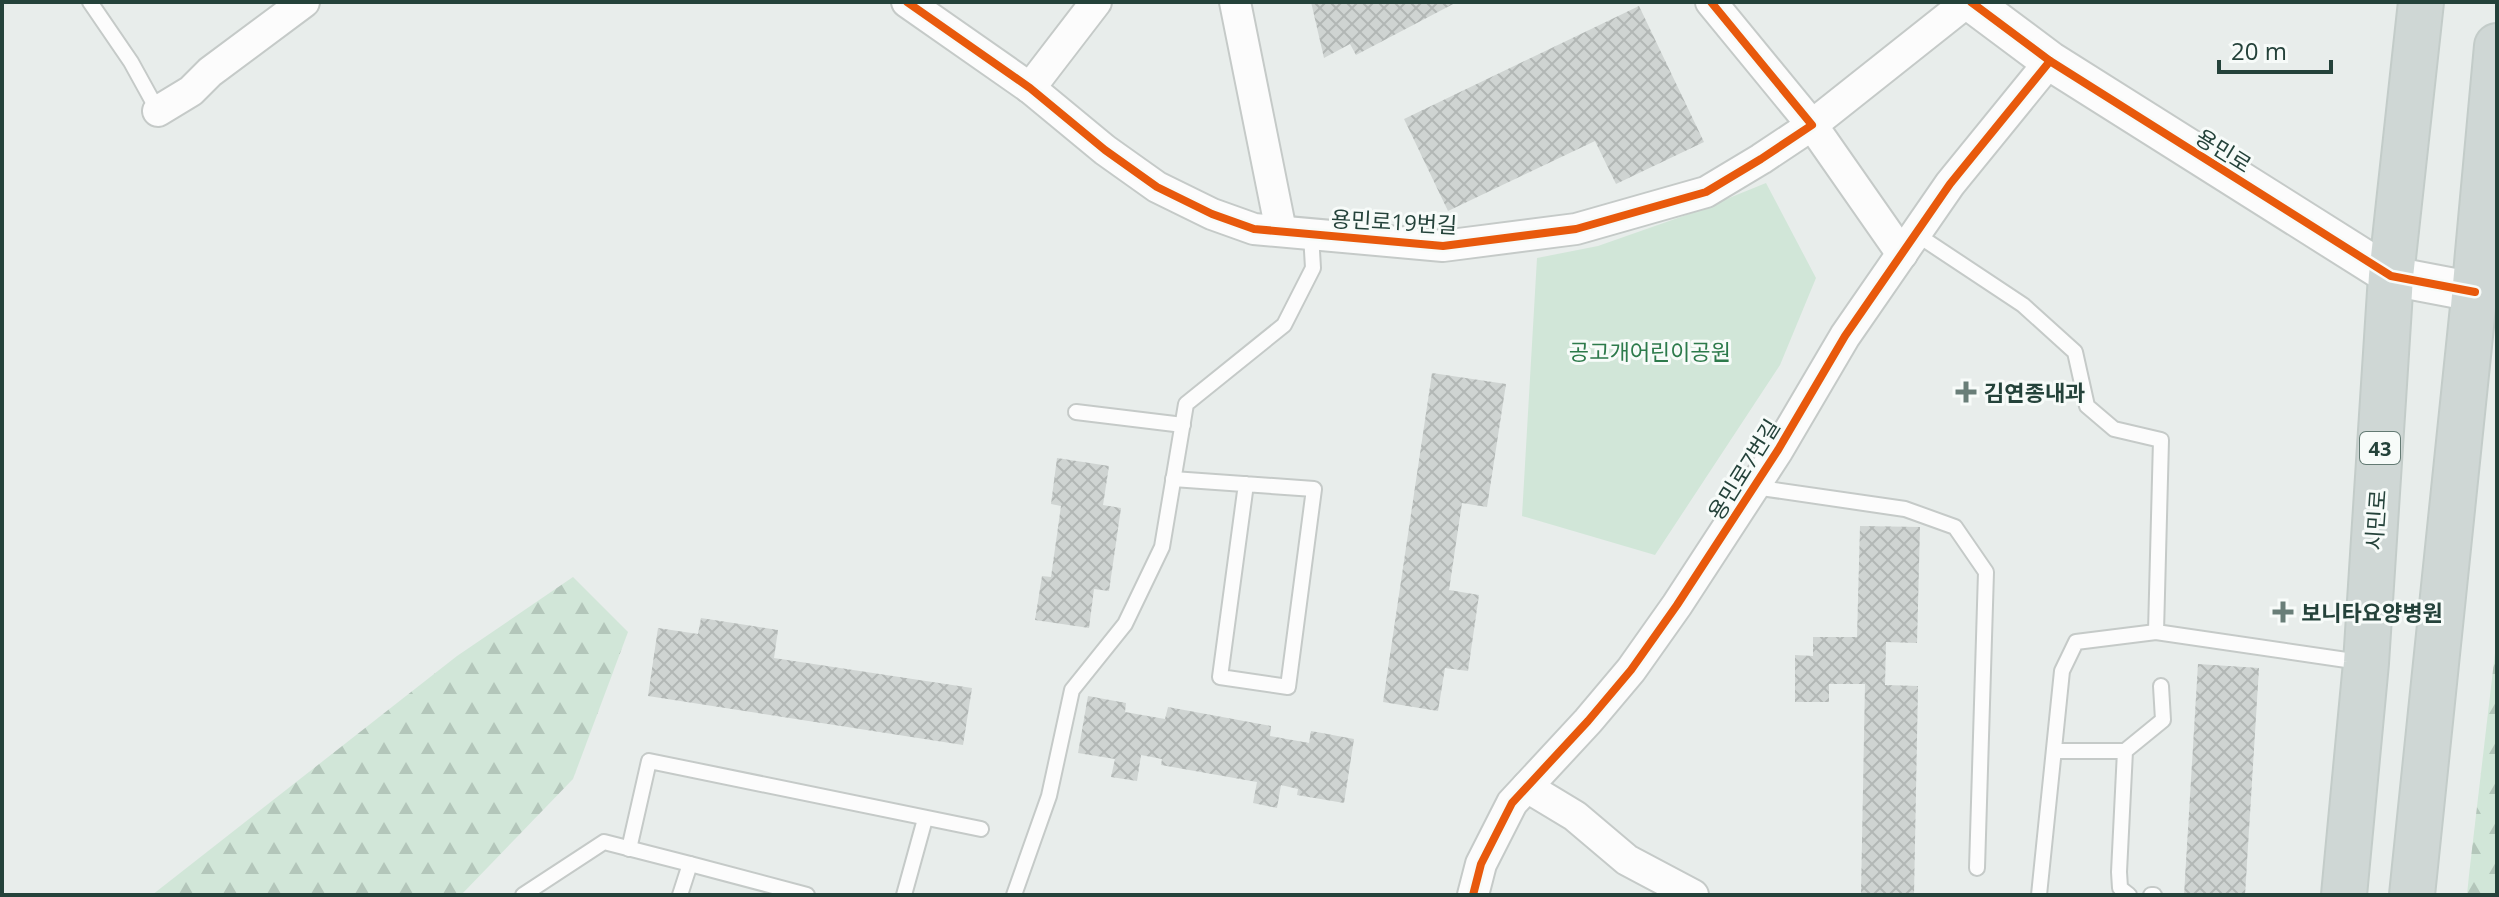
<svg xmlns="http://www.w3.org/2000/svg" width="2499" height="897" viewBox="0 0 2499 897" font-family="'Open Sans','Noto Sans KR',sans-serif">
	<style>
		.forest { fill: url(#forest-firs) }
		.park { fill: #d1e6d8 }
		.building { fill: url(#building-cross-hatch) }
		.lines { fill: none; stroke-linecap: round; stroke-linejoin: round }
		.service-casing { stroke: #c5cac8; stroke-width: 18 }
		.minor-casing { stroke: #c5cac8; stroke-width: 34 }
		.tertiary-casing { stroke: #c5cac8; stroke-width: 42 }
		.primary-casing { stroke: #c3ccc9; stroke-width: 48 }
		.service { stroke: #fcfcfc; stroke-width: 14 }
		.minor { stroke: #fcfcfc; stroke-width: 30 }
		.tertiary { stroke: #fcfcfc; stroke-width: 38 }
		.primary { stroke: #cfd7d5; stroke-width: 44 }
		.cycleway-casing { stroke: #f7fbf9; stroke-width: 13 }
		.cycleway { stroke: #e8590c; stroke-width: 8 }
		.poi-dot { fill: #697e78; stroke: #f7fbf9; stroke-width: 3 }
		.labels { text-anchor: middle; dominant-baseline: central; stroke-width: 6; stroke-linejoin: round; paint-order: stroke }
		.shield { fill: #f7fbf9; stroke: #637a73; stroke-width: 2 }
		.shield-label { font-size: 20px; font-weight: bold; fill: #24423a }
		.street-label { font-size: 22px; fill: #24423a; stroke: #f7fbf9 }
		.park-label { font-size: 22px; fill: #2d7a4b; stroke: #f7fbf9 }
		.poi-label { font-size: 22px; font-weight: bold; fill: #24423a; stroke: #f7fbf9; text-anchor: start }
	</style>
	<defs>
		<pattern id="forest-firs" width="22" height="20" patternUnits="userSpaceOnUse" patternTransform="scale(2)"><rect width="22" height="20" fill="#d1e6d8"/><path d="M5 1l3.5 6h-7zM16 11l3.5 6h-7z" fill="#b3c6ba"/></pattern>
		<pattern id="building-cross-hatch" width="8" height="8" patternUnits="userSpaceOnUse" patternTransform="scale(2)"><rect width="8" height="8" fill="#cfd4d2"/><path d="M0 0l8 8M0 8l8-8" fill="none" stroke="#b2b7b5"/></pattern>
	</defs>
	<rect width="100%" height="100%" fill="#e8edeb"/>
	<!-- forest -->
	<g class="forest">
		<path d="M573 577 628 632 573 779 461 895H152L457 656Z"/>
		<path d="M2497 636V895H2467L2469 875Z"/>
	</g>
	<!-- park -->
	<path class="park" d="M1766 183 1816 278 1780 365 1655 555 1522 516 1537 258 1598 246 1692 213Z"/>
	<!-- building -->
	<g class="building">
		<path d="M1311 2H1457L1356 55 1350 44 1324 58Z"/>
		<path d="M1639 6 1704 142 1616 184 1595 141 1448 211 1404 119Z"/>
		<path d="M1432 373 1506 384 1487 507 1462 503 1449 590 1479 595 1468 671 1445 668 1438 711 1383 702Z"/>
		<path d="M1057 458 1109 466 1103 505 1121 508 1109 591 1094 589 1089 628 1035 620 1042 576 1051 577 1061 506 1051 504Z"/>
		<path d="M1860 526 1920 527 1917 643 1886 642 1885 685 1918 686 1914 895H1861L1865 684H1829V702H1795V655L1813 656V637H1857Z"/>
		<path d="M701 618 778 630 774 658 972 688 963 745 648 696 658 628 698 634Z"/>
		<path d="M2198 664 2259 668 2245 895H2184Z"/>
		<path d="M1088 696 1126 703 1125 712 1165 719 1168 707 1271 726 1270 736 1309 743 1311 731 1354 739 1344 803 1297 795 1298 789 1281 785 1277 808 1253 803 1257 782 1161 765 1162 759 1141 755 1137 781 1111 777 1115 759 1078 753Z"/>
	</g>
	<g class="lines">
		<defs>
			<g id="service">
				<path d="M90 2 131 62 158 111"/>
				<path d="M1916 234 2023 305 2075 352 2087 406 2114 429 2161 440 2156 632 2360 662"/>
				<path d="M1076 412 1183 425"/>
				<path d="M1173 479 1314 489 1288 687 1220 677 1246 484"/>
				<path d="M1754 487 1905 509 1955 527 1986 572 1977 868"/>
				<path d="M2054 751H2125"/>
				<path d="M629 849 649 761 981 829"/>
				<path d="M523 895 604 842 690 864"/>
				<path d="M680 895 690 864 807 895"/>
				<path d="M904 895 925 819"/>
				<path d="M1014 895 1049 796 1072 690 1125 624 1162 547 1186 404 1284 325 1313 268 1311 234"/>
				<path d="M2039 895 2062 671 2076 642 2156 632"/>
				<path d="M2129 895 2120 888 2119 872 2125 751 2163 720 2161 686"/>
				<path d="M2151 895H2154"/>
			</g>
			<g id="minor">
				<path d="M907 2 1030 88 1105 150 1157 187 1212 214 1254 229 1443 246 1576 229 1706 192 1761 159 1812 125 1711 2"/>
				<path d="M1235 2 1281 231"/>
				<path d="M1030 88 1096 2"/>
				<path d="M158 111 191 91 210 72 304 2"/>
				<path d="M1902 254 1812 125 1967 2"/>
				<path d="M1527 787 1575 816 1627 860 1693 895"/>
				<path d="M1473 895 1481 864 1512 803 1588 721 1631 670 1677 605 1778 450 1845 336 1950 184 2050 61"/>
			</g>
			<path id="tertiary" d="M1971 2 2050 61 2391 276 2475 292"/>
			<g id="primary">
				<path d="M2344 895 2366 663 2391 276 2421 2"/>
				<path d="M2412 895 2473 307 2497 46"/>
			</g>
		</defs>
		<!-- service casing -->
		<use href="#service" class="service-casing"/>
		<!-- minor casing -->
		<use href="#minor" class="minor-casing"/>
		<!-- tertiary casing -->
		<use href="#tertiary" class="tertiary-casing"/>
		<!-- primary casing -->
		<use href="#primary" class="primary-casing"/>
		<!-- service -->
		<use href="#service" class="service"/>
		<!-- minor -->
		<use href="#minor" class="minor"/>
		<!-- tertiary -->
		<use href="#tertiary" class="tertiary"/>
		<!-- primary -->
		<use href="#primary" class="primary"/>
		<defs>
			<g id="cycleway">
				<path d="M907 2 1030 88 1105 150 1157 187 1212 214 1254 229 1443 246 1576 229 1706 192 1761 159 1812 125 1711 2"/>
				<path d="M1971 2 2050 61 2391 276 2475 292"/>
				<path d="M1473 895 1481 864 1512 803 1588 721 1631 670 1677 605 1778 450 1845 336 1950 184 2050 61"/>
			</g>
		</defs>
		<!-- cycleway casing -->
		<use href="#cycleway" class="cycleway-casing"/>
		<!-- cycleway -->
		<use href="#cycleway" class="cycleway"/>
	</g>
	<!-- markers -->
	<g class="poi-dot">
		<path d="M1962 380h8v8h8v8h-8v8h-8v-8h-8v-8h8z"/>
		<path d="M2279 600h8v8h8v8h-8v8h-8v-8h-8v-8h8z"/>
	</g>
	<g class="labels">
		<!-- shield labels -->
		<rect class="shield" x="2360" y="432" width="40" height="32" rx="6"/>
		<g class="shield-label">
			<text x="2380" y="448">43</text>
		</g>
		<!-- street labels -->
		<g class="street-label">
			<text transform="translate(2224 150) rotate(32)">용민로</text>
			<text transform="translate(1394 221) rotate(3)">용민로19번길</text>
			<text transform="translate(1743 469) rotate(-58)">용민로7번길</text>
			<text transform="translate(2375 520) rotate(-86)">시민로</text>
		</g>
		<!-- park labels -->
		<g class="park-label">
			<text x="1650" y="351">공고개어린이공원</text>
		</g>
		<!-- poi labels -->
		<g class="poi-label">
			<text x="1984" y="392">김연종내과</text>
			<text x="2301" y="612">보니타요양병원</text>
		</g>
	</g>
	<!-- border -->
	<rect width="2499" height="897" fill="none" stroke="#24423a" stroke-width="8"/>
	<!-- scale -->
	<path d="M2219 60v12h112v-12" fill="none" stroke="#24423a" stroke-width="4"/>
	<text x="2231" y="60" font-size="24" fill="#24423a" stroke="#f7fbf9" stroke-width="6" paint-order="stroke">20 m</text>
</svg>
